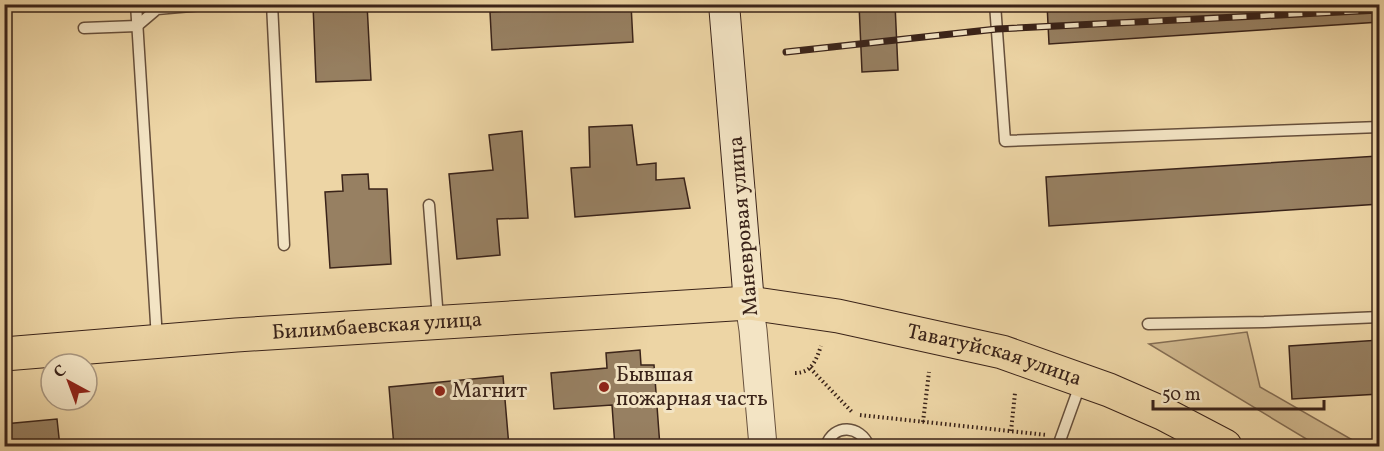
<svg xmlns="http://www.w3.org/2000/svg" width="1384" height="451" viewBox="0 0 1384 451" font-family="Vollkorn,serif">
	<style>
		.green { fill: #cfb78d; stroke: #846d53; stroke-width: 1.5 }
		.building { fill: #978062; stroke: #3a2319; stroke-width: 1.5 }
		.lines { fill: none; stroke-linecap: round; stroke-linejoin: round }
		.service-casing { stroke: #67503c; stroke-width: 13 }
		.tertiary-casing { stroke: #67503c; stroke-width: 29 }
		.secondary-casing { stroke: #3a2319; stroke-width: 32 }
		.primary-casing { stroke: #3a2319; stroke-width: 35 }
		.path { stroke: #3a2319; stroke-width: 4; stroke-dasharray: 1.5 3; stroke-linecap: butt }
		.service { stroke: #f3e4c4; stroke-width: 10 }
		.tertiary { stroke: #f3e4c4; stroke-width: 27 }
		.secondary { stroke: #f3e4c4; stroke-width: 30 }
		.primary { stroke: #edd5a5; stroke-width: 33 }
		.rail-casing { stroke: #3a2319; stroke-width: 7 }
		.rail { stroke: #f3e4c4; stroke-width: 4.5; stroke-dasharray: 14; stroke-linecap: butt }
		.poi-dot { fill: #8f2418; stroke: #f3e4c4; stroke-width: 2 }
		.labels { text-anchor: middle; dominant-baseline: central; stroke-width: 6; stroke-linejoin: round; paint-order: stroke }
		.street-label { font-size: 21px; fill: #3a2319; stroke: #f3e4c4 }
		.poi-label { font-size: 21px; fill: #3a2319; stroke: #f3e4c4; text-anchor: start }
	</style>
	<rect width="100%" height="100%" fill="#edd5a5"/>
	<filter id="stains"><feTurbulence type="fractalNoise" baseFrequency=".00333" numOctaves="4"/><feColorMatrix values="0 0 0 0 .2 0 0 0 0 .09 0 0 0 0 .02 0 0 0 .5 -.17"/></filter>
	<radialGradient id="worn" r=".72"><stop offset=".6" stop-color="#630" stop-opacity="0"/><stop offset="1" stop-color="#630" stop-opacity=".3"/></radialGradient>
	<!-- green -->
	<path class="green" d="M1247 332 1260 387 1363 446H1318L1149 344Z"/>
	<!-- building -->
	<g class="building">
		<path d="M313 4H367L371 80 316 82Z"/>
		<path d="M586 4H631L633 42 492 50 490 12 586 6Z"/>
		<path d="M859 4H895L898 70 862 72Z"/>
		<path d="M1047 4H1380V22L1049 44Z"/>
		<path d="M632 125 637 165 656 163V180L684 178 690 208 575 217 571 168 590 167 589 127Z"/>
		<path d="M522 131 528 218 497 219 500 255 457 259 449 174 493 170 489 135Z"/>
		<path d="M1378 156 1380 204 1049 226 1046 177Z"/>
		<path d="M368 174 369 189H387L391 264 330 268 325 192 343 191 342 175Z"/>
		<path d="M1380 340V394L1292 399 1289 346Z"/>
		<path d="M640 350 641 365H654L660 447H615L612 405 554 409 551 373 607 368 606 353Z"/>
		<path d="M503 376 509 447H394L389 387Z"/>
		<path d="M57 419 60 447H4V424Z"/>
	</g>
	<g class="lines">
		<defs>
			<g id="service">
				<path d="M136 4 157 339"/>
				<path d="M272 4 284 245"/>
				<path d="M995 4 1005 141 1380 127"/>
				<path d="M84 28 137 26 157 9 214 4"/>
				<path d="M429 205 438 319"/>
				<path d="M1148 324 1264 322 1380 317"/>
				<path d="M826 446C834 423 860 425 869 446"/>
				<path d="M1058 446 1080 385"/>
			</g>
			<path id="tertiary" d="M749 303 753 330 763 446"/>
			<path id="secondary" d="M724 4 749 303"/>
			<g id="primary">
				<path id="s1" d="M4 354 236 335 749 303 838 316 1002 352 1109 390 1164 414 1225 446"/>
			</g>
		</defs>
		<!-- service casing -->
		<use href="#service" class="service-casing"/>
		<!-- tertiary casing -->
		<use href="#tertiary" class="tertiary-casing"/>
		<!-- secondary casing -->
		<use href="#secondary" class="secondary-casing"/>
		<!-- primary casing -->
		<use href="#primary" class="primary-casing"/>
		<!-- path -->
		<g class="path">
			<path d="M810 368 853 413"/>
			<path d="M795 373C812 373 816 360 821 346"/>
			<path d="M860 415 1047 435"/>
			<path d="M923 422 929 372"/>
			<path d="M1011 431 1015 393"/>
		</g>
		<!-- service -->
		<use href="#service" class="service"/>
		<!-- tertiary -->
		<use href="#tertiary" class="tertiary"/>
		<!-- secondary -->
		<use href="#secondary" class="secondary"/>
		<!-- primary -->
		<use href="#primary" class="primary"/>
		<defs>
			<path id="rail" d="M786 52 997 29 1380 10"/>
		</defs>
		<!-- rail casing -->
		<use href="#rail" class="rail-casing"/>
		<!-- rail -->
		<use href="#rail" class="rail"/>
	</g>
	<!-- markers -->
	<g class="poi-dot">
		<circle cx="604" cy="387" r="6"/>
		<circle cx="440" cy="391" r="6"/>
	</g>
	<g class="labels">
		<!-- street labels -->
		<g class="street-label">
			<text transform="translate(744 226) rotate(-95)">Маневровая улица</text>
			<text stroke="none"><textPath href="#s1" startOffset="374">Билимбаевская улица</textPath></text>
			<text stroke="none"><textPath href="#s1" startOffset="998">Таватуйская улица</textPath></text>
		</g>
		<!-- poi labels -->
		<g class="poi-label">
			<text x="616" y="375">Бывшая<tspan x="616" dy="24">пожарная часть</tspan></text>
			<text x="452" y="391">Магнит</text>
		</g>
	</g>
	<!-- margin -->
	<rect width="1384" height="451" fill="none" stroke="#edd5a5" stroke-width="24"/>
	<rect x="6" y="6" width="1372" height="439" fill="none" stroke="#3a2319" stroke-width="3"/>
	<rect x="12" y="12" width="1360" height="427" fill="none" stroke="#3a2319" stroke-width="1.5"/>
	<!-- north arrow -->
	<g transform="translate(69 382) rotate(319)"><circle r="28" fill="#f3e4c4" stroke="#a99780" stroke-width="1.5"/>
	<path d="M0-4.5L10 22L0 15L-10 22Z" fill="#8f2418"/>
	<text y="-9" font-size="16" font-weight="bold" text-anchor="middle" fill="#3a2319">С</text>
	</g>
	<!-- scale -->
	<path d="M1153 400v9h171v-9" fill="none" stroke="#3a2319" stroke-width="3"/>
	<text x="1162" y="400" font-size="18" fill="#3a2319" stroke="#f3e4c4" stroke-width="4.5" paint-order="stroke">50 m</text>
	<rect width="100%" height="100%" filter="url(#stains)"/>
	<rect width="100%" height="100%" fill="url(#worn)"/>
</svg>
